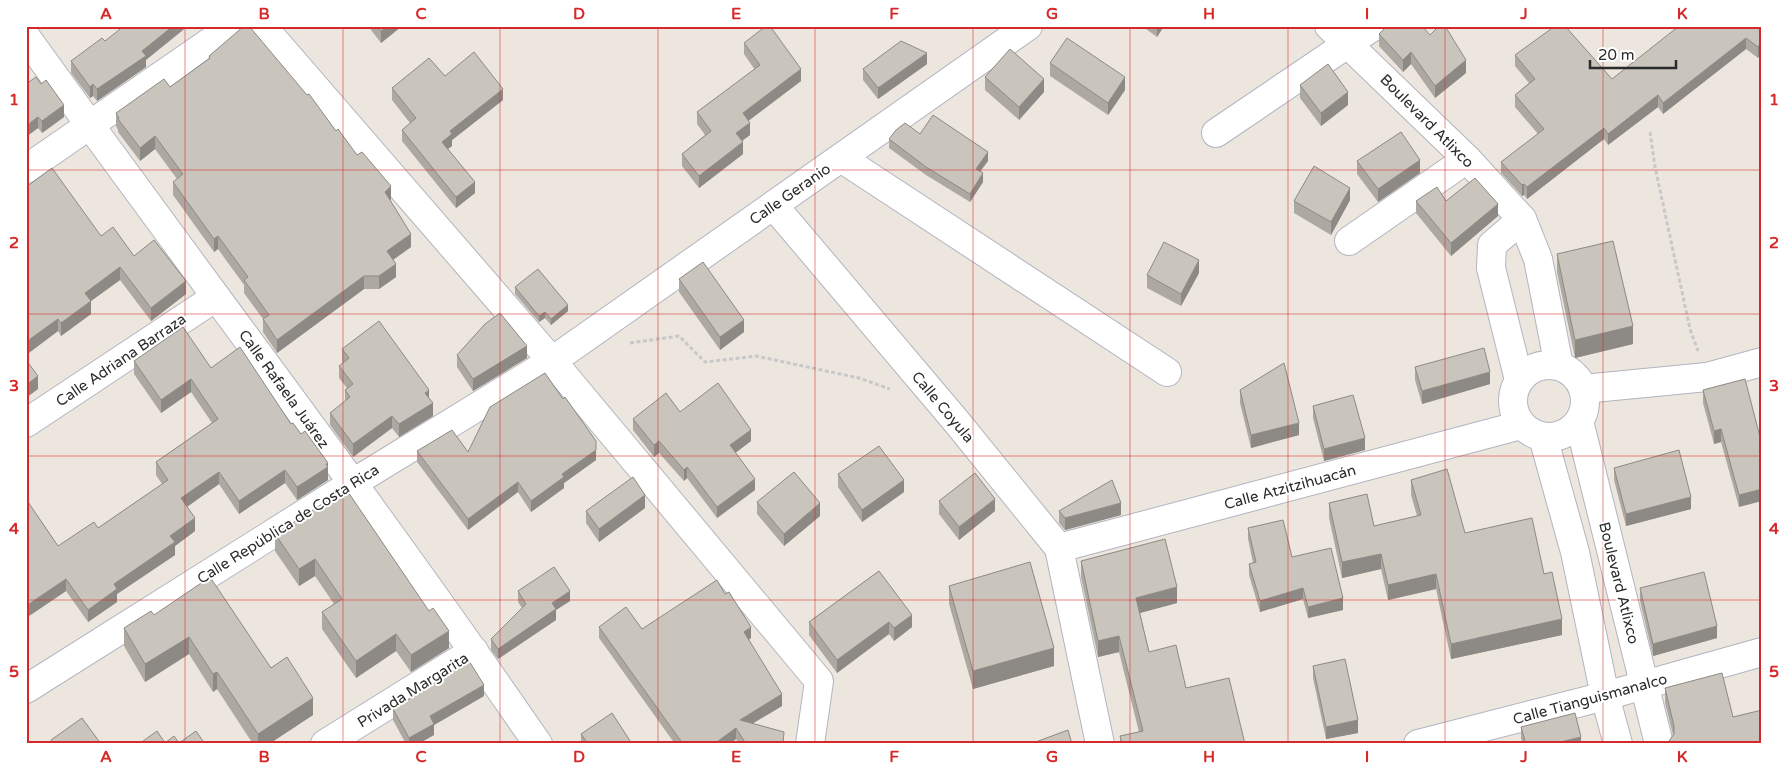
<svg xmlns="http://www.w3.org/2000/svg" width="1788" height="770" viewBox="0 0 1788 770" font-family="'Varela Round',sans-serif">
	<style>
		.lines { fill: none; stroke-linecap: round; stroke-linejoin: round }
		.minor-casing { stroke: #b1b5bf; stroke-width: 30 }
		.path { stroke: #c8c8c8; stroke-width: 3; stroke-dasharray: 4 2.5; stroke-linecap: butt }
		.minor { stroke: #fff; stroke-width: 28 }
		.wall { fill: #ada9a2 }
		.shaded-wall { fill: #8d8984 }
		.building { fill: #c9c4bc; stroke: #8d8984 }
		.grid { fill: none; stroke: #d62828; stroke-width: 1; stroke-opacity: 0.55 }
		.labels { text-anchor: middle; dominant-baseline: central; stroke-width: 4; stroke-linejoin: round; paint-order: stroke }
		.street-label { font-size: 15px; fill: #2b2b2b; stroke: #fff }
		.neatline { fill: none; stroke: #d62828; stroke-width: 2 }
		.grid-label { font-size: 16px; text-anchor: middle; font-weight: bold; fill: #d62828 }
	</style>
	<rect width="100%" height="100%" fill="#ede6de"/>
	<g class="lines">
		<defs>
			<g id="minor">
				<path d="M262 26 552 361 819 681 810 744"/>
				<path d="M1329 26 1467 159 1522 219 1538 259 1559 366"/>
				<path d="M26 37C196 273 373 504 538 744"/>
				<path d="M1216 133 1374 26"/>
				<path d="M841 158 1167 372"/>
				<path d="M26 169 233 26"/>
				<path d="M774 206 956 421 1059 548 1100 744"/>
				<path d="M1349 241 1467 159"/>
				<circle cx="1549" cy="401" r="36"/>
				<path d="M1519 380 1491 268 1492 245 1522 219"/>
				<path d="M1583 389 1707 377 1762 362"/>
				<path d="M1579 421 1659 744"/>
				<path d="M26 423 216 297"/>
				<path d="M1543 437 1575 552 1605 696 1618 744"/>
				<path d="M1059 548 1521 425"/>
				<path d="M26 689 353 483 552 361 1028 26"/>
				<path d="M325 744 474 651"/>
				<path d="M1418 744 1605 696 1762 652"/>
			</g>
		</defs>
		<!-- minor casing -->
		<use href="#minor" class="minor-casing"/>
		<!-- path -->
		<g class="path">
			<path d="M1650 132 1655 167 1690 329 1698 351"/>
			<path d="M630 343 679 336 705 362 756 356 859 378 890 389"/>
		</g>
		<!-- minor -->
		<use href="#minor" class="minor"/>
	</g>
	<!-- wall -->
	<g class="wall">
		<path d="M368 26H402L381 43Z"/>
		<path d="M1142 26H1164L1157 37Z"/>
		<path d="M1762 26 1758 58 1746 49 1663 114 1658 107 1608 145 1604 139 1527 199 1524 195 1522 196 1501 173V162L1538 134 1515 107V95L1529 83 1515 66V55L1612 79Z"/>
		<path d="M1379 34 1466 73 1435 98 1411 64 1403 72 1379 46Z"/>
		<path d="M105 41 146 60V67L97 101 93 96 90 98 71 73V61Z"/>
		<path d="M744 43 801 81 748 121 750 135 742 141 743 154 699 188 682 166V154L705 135 697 124V112L755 70 744 54Z"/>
		<path d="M209 56 336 131 357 155 391 199 390 200 411 247 393 260 396 277 379 289H364L277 353 263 332V319L244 293V285L218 249 214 252 173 195V182L177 179 155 149 140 161 118 132V130L116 126V113L170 87 209 58Z"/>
		<path d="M1050 63 1125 90 1108 115 1050 76Z"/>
		<path d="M927 64 878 99 863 80V69Z"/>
		<path d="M445 76 503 100 452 140V146L448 149 475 193 456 208 402 141V130L410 123 392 100V88Z"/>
		<path d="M985 77 1044 92 1019 120 985 90Z"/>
		<path d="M26 84 64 117 42 133 38 128 26 137Z"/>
		<path d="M1300 85 1348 105 1321 126 1300 98Z"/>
		<path d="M920 134 988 161 980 171 983 182 970 202 926 175 889 148V139Z"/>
		<path d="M1357 161 1420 173 1378 202 1357 174Z"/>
		<path d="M26 187 101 236 134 256 186 294 151 321 120 280 91 301V314L61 336 58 331 26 355Z"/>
		<path d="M1350 200 1331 235 1294 213V201Z"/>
		<path d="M1416 201H1446L1498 216 1451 256 1416 213Z"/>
		<path d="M1557 254 1633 344 1575 358 1557 272Z"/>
		<path d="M1199 273 1181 306 1147 288V275Z"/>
		<path d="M679 279 744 332 720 350 679 292Z"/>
		<path d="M515 287 568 311 551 325 545 318 539 322 515 294Z"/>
		<path d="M342 349 429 398 433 416 399 437 392 428 353 457 330 425V413L345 402V390L347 388 339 378V366L343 363 342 361Z"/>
		<path d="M457 355 527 358 473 391 457 367Z"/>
		<path d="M134 361 211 368 291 424 301 434 328 467V480L297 500 285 483 239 514 219 484 187 507 195 531 175 546V555L117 594V602L88 622 66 591 26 618V499L58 546 98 528 162 484 156 475V462L212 423 191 392 161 413 134 374Z"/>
		<path d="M1415 367 1490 384 1422 404 1415 380Z"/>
		<path d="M1745 379 1739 507 1721 442 1714 444 1703 403V390Z"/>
		<path d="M1240 390 1299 435 1251 448 1240 403Z"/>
		<path d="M1313 406 1365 450 1324 461 1313 418Z"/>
		<path d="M680 412 751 441 735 453 755 490 717 518 687 478 684 481 659 453 654 457 633 430V419Z"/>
		<path d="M417 451 596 460 564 483V488L531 512 518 492 468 530 417 462Z"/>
		<path d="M1614 468 1691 509 1626 526 1614 480Z"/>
		<path d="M838 474 904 492 862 522 838 487Z"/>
		<path d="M1411 480 1465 533 1544 574 1562 635 1451 659 1436 589 1388 600 1381 569 1342 578 1329 518V503L1374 526 1417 516 1411 495Z"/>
		<path d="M346 489 449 648 411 672 396 651 356 678 322 629V612L334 604 315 576 299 586 275 551V534Z"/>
		<path d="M939 501 995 511 959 540 939 514Z"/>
		<path d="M757 502 820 516 784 546 757 514Z"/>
		<path d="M645 508 599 542 586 523V511Z"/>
		<path d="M1059 511 1121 515 1065 530 1059 523Z"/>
		<path d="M1248 528 1292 557 1343 610 1308 618 1303 599 1260 612 1249 575V564L1253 563 1248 539Z"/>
		<path d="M1081 561 1177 603 1140 613 1149 652 1245 744H1120V736L1139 732 1119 652 1098 657 1081 577Z"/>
		<path d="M879 571 912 627 894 641 889 634 837 673 809 635V622Z"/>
		<path d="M949 586 1054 666 973 689 949 604Z"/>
		<path d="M1640 588 1717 638 1653 656 1640 601Z"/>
		<path d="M518 591 570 601 556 610V620L498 659 491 650V639L522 608 518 602Z"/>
		<path d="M725 594 751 638 749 640 782 706 753 723 784 744H739L736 739 730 744H675L599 638V627L642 629Z"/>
		<path d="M154 615 271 668 313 715 269 744H253L217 689 213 692 189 654 145 682 124 646V628Z"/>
		<path d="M1313 666 1358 733 1326 739 1313 678Z"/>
		<path d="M1665 688 1733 717 1762 744H1669V741L1673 735 1665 703Z"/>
		<path d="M484 696 434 725V735L418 744H406L393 720V709Z"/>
		<path d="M1521 727 1581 744H1523L1521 739Z"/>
		<path d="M581 734 632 744H581Z"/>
	</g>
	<!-- shaded-wall -->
	<g class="shaded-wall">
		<path d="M173 26H188L146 60V67L97 101V89L142 51Z"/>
		<path d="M388 26H402L381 43V31Z"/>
		<path d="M1157 26H1164L1157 37Z"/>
		<path d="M1746 38V49L1663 114V103Z"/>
		<path d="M1762 41V53L1758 58V47Z"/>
		<path d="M1411 52V64L1403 72V60Z"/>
		<path d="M927 53V64L878 99V88Z"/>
		<path d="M1466 60V73L1435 98V86Z"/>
		<path d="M801 69V81L743 125V113Z"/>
		<path d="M1125 77V90L1108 115V103Z"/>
		<path d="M1044 79V92L1019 120V107Z"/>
		<path d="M93 84V96L90 98V87Z"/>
		<path d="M503 89V100L452 140V146L442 153V142L450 131Z"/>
		<path d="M1348 92V105L1321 126V113Z"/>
		<path d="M1658 95V107L1608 145V134Z"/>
		<path d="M64 105V117L42 133V121Z"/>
		<path d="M38 117V128L26 137V126Z"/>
		<path d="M750 123V135L736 145V133Z"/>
		<path d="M1604 128V139L1527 199V187Z"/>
		<path d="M155 136V149L140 161V148Z"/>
		<path d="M743 142V154L699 188V176Z"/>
		<path d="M988 152V161L976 177V169Z"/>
		<path d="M1420 160V173L1378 202V189Z"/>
		<path d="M983 173V182L970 202V194Z"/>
		<path d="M475 182V193L456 208V197Z"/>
		<path d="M1524 184V195L1522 196V185Z"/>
		<path d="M391 186V199L385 205V192Z"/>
		<path d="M1350 188V200L1331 235V222Z"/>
		<path d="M1498 204V216L1451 256V243Z"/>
		<path d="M411 234V247L387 264V251Z"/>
		<path d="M218 236V249L214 252V239Z"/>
		<path d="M1199 260V273L1181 306V294Z"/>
		<path d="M396 264V277L379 289V276Z"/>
		<path d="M120 267V280L91 301V314L61 336V323L85 293Z"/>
		<path d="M364 276V289L277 353V340Z"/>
		<path d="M186 281V294L151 321V308Z"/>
		<path d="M568 305V311L551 325V319Z"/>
		<path d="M545 312V318L539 322V316Z"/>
		<path d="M58 319V331L26 355V342Z"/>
		<path d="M744 320V332L720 350V337Z"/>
		<path d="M1633 326V344L1575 358V340Z"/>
		<path d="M527 346V358L473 391V379Z"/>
		<path d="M1490 372V384L1422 404V391Z"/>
		<path d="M38 376V389L26 398V385Z"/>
		<path d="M191 379V392L161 413V400Z"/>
		<path d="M429 390V402L425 393Z"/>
		<path d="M433 403V416L399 437V424Z"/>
		<path d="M392 416V428L353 457V444Z"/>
		<path d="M1299 423V435L1251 448V435Z"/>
		<path d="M1721 429V442L1714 444V431Z"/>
		<path d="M751 430V441L730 457V445Z"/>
		<path d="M1365 438V450L1324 461V449Z"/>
		<path d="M659 441V453L654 457V445Z"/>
		<path d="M596 450V460L564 483V488L531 512V501L562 474Z"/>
		<path d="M328 463V480L297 500V487Z"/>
		<path d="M687 467V478L684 481V470Z"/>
		<path d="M285 470V483L239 514V501Z"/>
		<path d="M219 472V484L181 511V498Z"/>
		<path d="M755 479V490L717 518V507Z"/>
		<path d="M904 480V492L862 522V510Z"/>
		<path d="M518 482V492L468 530V519Z"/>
		<path d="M1762 489V501L1739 507V495Z"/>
		<path d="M645 495V508L599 542V529Z"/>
		<path d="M1691 497V509L1626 526V514Z"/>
		<path d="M995 499V511L959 540V527Z"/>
		<path d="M820 503V516L784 546V534Z"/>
		<path d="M1121 503V515L1065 530V518Z"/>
		<path d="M195 518V531L175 546V555L117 594V602L88 622V610L114 584 170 536Z"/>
		<path d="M1381 554V569L1342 578V562Z"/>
		<path d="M315 559V576L299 586V569Z"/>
		<path d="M1436 574V589L1388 600V585Z"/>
		<path d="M66 579V591L26 618V606Z"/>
		<path d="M1177 587V603L1136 614V598Z"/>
		<path d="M1303 588V599L1260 612V601Z"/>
		<path d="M570 591V601L556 610V620L498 659V649L552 603Z"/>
		<path d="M1343 598V610L1308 618V607Z"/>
		<path d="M912 615V627L894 641V628Z"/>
		<path d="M1562 619V635L1451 659V644Z"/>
		<path d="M889 622V634L837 673V660Z"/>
		<path d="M1717 626V638L1653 656V644Z"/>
		<path d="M751 627V638L744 643V632Z"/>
		<path d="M449 631V648L411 672V655Z"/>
		<path d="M396 634V651L356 678V661Z"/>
		<path d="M1119 636V652L1098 657V641Z"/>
		<path d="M189 637V654L145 682V664Z"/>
		<path d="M1054 648V666L973 689V671Z"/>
		<path d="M217 672V689L213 692V674Z"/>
		<path d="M484 685V696L434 725V735L418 744H409V738L430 716Z"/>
		<path d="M782 694V706L740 731V720Z"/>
		<path d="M313 698V715L269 744H258V734Z"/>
		<path d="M1358 720V733L1326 739V727Z"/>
		<path d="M736 728V739L730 744H714Z"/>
		<path d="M1581 737V744H1552Z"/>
	</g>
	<!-- building -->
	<g class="building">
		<path d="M124 26H173L142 51 146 56 97 89 93 84 90 87 71 61 102 38 105 41Z"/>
		<path d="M244 26H249L307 95 309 94 336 131 338 129 357 155 362 152 391 186 385 192 411 234 387 251 396 264 379 276H364L277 340 263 319 269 315 244 280 248 277 218 236 214 239 173 182 183 174 155 136 140 148 118 119 119 118 116 113 164 79 170 87 210 58 209 56Z"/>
		<path d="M377 26H388L381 31Z"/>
		<path d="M766 26H770L801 69 743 113 750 123 736 133 743 142 699 176 682 154 711 131 697 112 760 65 744 43Z"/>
		<path d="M1387 26H1422L1430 35 1439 26H1445L1466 60 1435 86 1411 52 1403 60 1379 34Z"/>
		<path d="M1555 26H1565L1612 79 1679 26H1762V41L1758 47 1746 38 1663 103 1658 95 1608 134 1604 128 1527 187 1524 184 1522 185 1501 162 1544 129 1515 95 1535 79 1515 55Z"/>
		<path d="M1067 38 1125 77 1108 103 1050 63Z"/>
		<path d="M901 41 927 53 878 88 863 69Z"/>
		<path d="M1010 49 1044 79 1019 107 985 77Z"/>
		<path d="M474 52 503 89 450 131 452 134 442 142 475 182 456 197 402 130 416 118 392 88 429 58 445 76Z"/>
		<path d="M1328 64 1348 92 1321 113 1300 85Z"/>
		<path d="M36 77 41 84 46 80 64 105 42 121 38 117 26 126V84Z"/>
		<path d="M933 115 988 152 976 169 983 173 970 194 926 167 889 139 896 130 905 123 920 134Z"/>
		<path d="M1401 132 1420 160 1378 189 1357 161Z"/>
		<path d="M1314 166 1350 188 1331 222 1294 201Z"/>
		<path d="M52 168 101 236 113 227 134 256 154 240 186 281 151 308 120 267 85 293 91 301 61 323 58 319 26 342V187Z"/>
		<path d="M1475 178 1498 204 1451 243 1416 201 1437 187 1446 201Z"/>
		<path d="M1613 241 1633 326 1575 340 1557 254Z"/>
		<path d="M1164 242 1199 260 1181 294 1147 275Z"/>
		<path d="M703 262 744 320 720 337 679 279Z"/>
		<path d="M538 269 568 305 551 319 545 312 539 316 515 287Z"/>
		<path d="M500 313 527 346 473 379 457 355 485 324Z"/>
		<path d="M379 321 429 390 425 393 433 403 399 424 392 416 353 444 330 413 350 397 345 390 353 384 339 366 349 358 342 349Z"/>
		<path d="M183 327 211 368 240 347 291 424 293 423 301 434 305 431 328 463 326 464 328 467 297 487 285 470 239 501 219 472 181 498 195 518 170 536 175 542 114 584 117 589 88 610 66 579 26 606V499L58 546 94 522 98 528 168 480 156 462 218 419 191 379 161 400 134 361Z"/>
		<path d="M1484 348 1490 372 1422 391 1415 367Z"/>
		<path d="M26 360 38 376 26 385Z"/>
		<path d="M1284 363 1299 423 1251 435 1240 390Z"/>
		<path d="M545 373 563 399 565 397 596 441V450L562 474 564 477 531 501 518 482 468 519 417 451 452 430 468 452 490 407Z"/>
		<path d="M1745 379 1760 437 1762 436V489L1739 495 1721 429 1714 431 1703 390Z"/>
		<path d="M718 383 751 430 730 445 755 479 717 507 687 467 684 470 659 441 654 445 633 419 666 393 680 412Z"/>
		<path d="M1353 395 1365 438 1324 449 1313 406Z"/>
		<path d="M879 446 904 480 862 510 838 474Z"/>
		<path d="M1679 450 1691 497 1626 514 1614 468Z"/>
		<path d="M1447 469 1465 533 1532 518 1544 574 1552 572 1562 619 1451 644 1436 574 1388 585 1381 554 1342 562 1329 503 1367 494 1374 526 1421 515 1411 480Z"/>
		<path d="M794 472 820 503 784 534 757 502Z"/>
		<path d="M975 473 995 499 959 527 939 501Z"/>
		<path d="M633 477 645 495 599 529 586 511Z"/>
		<path d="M1112 480 1121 503 1065 518 1059 511Z"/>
		<path d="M346 489 429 611 433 608 449 631 411 655 396 634 356 661 322 612 342 599 315 559 299 569 275 534Z"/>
		<path d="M1283 520 1292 557 1331 548 1343 598 1308 607 1303 588 1260 601 1249 564 1256 562 1248 528Z"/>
		<path d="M1165 539 1177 587 1136 598 1149 652 1176 645 1186 688 1229 678 1245 744H1122L1120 736 1143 731 1119 636 1098 641 1081 561Z"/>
		<path d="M1030 562 1054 648 973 671 949 586Z"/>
		<path d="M554 567 570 591 552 603 556 609 498 649 491 639 526 604 518 591Z"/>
		<path d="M879 571 912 615 894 628 889 622 837 660 809 622Z"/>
		<path d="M1704 572 1717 626 1653 644 1640 588Z"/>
		<path d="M210 577 271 668 287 657 313 698 258 734 217 672 213 674 189 637 145 664 124 628 151 611 154 615Z"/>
		<path d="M717 580 725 594 729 592 751 627 744 632 782 694 740 720 784 732 783 744H746L736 728 714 744H683L599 627 626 607 642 629Z"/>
		<path d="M1345 659 1358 720 1326 727 1313 666Z"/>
		<path d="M469 661 484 685 430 716 434 724 409 738 393 709Z"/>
		<path d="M1722 673 1733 717 1762 710V744H1670L1669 741 1674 734V726L1665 688Z"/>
		<path d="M612 713 632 744H588L581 734Z"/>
		<path d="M1575 713 1581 737 1552 744H1526L1521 727Z"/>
		<path d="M82 718 101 744H53L51 740Z"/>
		<path d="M1068 730 1072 744H1033V743Z"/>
		<path d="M157 731 165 743 174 736 179 743 196 731 205 744H139Z"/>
	</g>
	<!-- grid -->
	<path class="grid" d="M185 26V744M343 26V744M500 26V744M658 26V744M815 26V744M973 26V744M1130 26V744M1288 26V744M1445 26V744M1603 26V744M26 170H1762M26 314H1762M26 456H1762M26 600H1762"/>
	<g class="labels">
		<!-- street labels -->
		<g class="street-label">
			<text transform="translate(1427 121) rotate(45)">Boulevard Atlixco</text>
			<text transform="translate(790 194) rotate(-35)">Calle Geranio</text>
			<text transform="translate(121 360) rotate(-34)">Calle Adriana Barraza</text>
			<text transform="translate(284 389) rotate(54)">Calle Rafaela Juárez</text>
			<text transform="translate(943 407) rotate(50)">Calle Coyula</text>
			<text transform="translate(1290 487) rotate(-15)">Calle Atzitzihuacán</text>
			<text transform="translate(288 524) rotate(-32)">Calle República de Costa Rica</text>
			<text transform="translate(1619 583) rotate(76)">Boulevard Atlixco</text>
			<text transform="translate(413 690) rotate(-32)">Privada Margarita</text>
			<text transform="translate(1590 699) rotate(-15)">Calle Tianguismanalco</text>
		</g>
	</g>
	<!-- border -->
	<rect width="1788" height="770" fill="none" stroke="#ffffff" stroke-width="55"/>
	<!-- scale -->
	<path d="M1590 60v8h86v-8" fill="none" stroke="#2b2b2b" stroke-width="2.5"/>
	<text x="1598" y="60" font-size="15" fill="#2b2b2b" stroke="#ffffff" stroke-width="4" paint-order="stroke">20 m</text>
	<rect x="28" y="28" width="1732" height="714" class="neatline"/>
	<g class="grid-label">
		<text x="106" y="19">A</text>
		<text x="264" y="19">B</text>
		<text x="421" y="19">C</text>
		<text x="579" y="19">D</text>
		<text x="736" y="19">E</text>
		<text x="894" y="19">F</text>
		<text x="1052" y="19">G</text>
		<text x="1209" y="19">H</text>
		<text x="1367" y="19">I</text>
		<text x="1524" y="19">J</text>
		<text x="1682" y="19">K</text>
		<text x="14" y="105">1</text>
		<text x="1774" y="105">1</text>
		<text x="14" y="248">2</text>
		<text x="1774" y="248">2</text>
		<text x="14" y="391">3</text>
		<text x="1774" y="391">3</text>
		<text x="14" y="534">4</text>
		<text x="1774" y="534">4</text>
		<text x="14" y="677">5</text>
		<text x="1774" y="677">5</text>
		<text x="106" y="762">A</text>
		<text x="264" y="762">B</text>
		<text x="421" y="762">C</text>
		<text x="579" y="762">D</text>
		<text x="736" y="762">E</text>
		<text x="894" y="762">F</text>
		<text x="1052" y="762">G</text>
		<text x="1209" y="762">H</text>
		<text x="1367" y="762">I</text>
		<text x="1524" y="762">J</text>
		<text x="1682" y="762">K</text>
	</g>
</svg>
